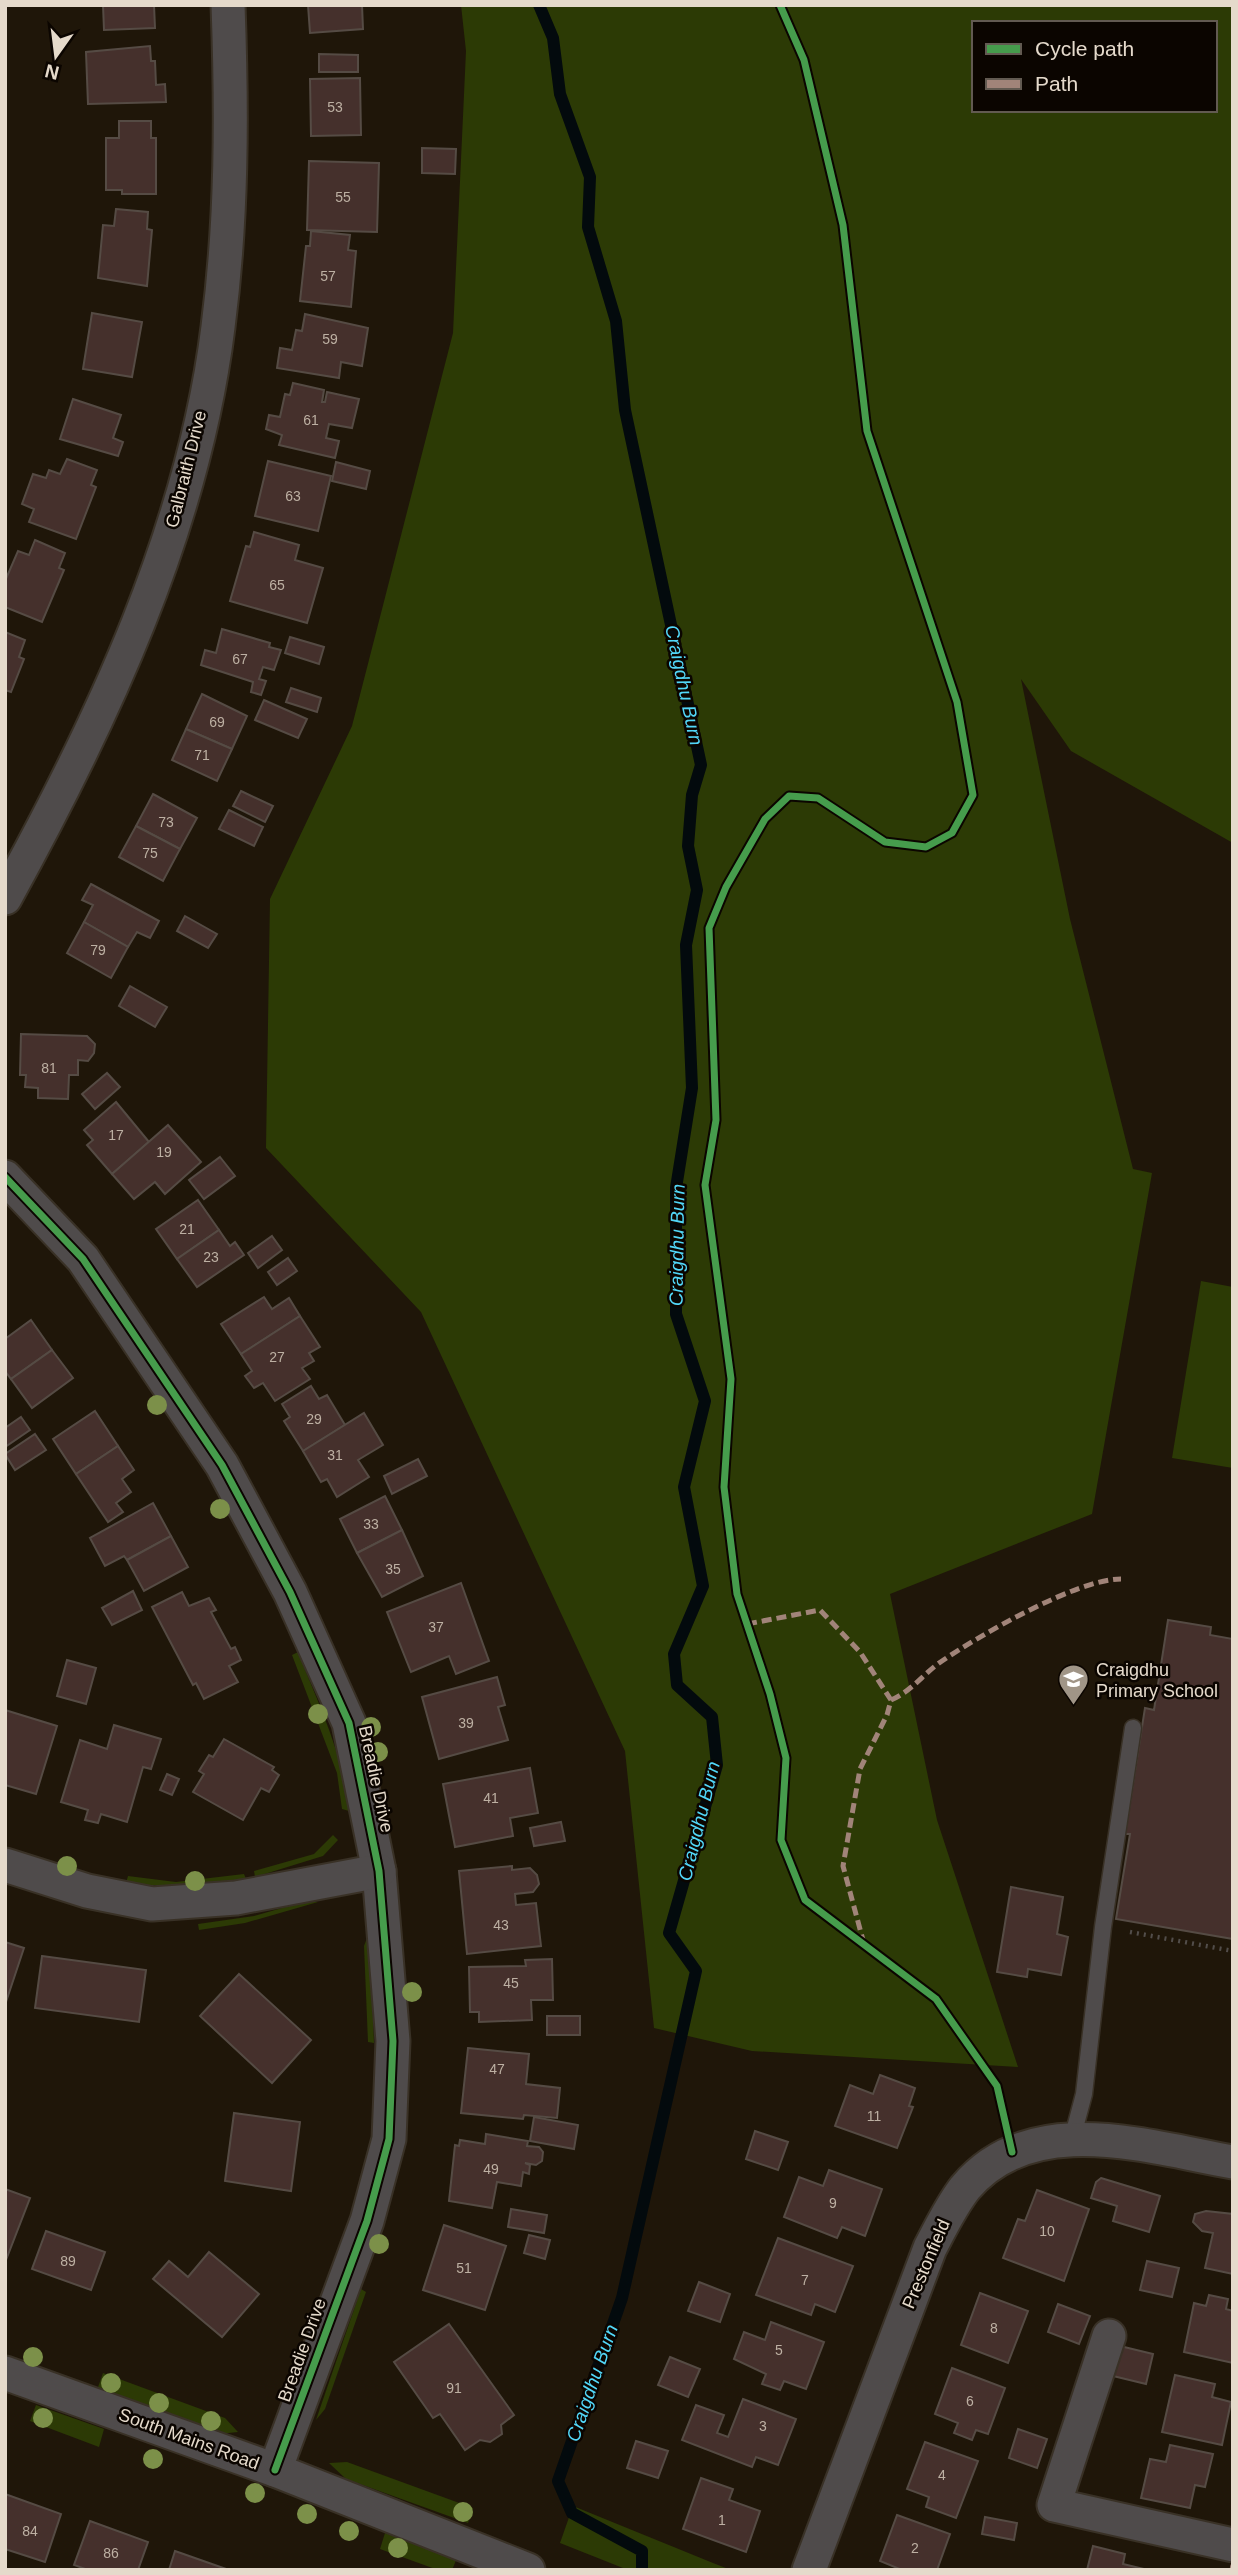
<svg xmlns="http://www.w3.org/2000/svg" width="1238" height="2575" viewBox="0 0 1238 2575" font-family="Arial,sans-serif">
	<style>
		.green { fill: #2c3a05; fill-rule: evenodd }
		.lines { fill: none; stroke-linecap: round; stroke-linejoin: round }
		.stream { stroke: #030a0d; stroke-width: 12 }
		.building { fill: #45302c; stroke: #554b44; stroke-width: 2 }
		.service-casing { stroke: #393126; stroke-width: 19 }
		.minor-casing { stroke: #393126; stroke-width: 37 }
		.path { stroke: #524d4a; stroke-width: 4.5; stroke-dasharray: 2 5; stroke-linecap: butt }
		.service { stroke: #4f4b4b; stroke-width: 16 }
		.minor { stroke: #4f4b4b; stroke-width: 33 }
		.quiet { stroke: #a18479; stroke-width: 5; stroke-dasharray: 10 5; stroke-linecap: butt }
		.cycleway-casing { stroke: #0b0500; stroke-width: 11 }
		.cycleway { stroke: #469c4c; stroke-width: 7 }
		.tree { fill: #7c9049 }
		.labels { text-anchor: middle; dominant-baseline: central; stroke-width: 5; stroke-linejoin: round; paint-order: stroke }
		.number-label { font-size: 14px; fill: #bdb0a3 }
		.street-label { font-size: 18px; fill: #e5dacb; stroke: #0b0500 }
		.poi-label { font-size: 18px; fill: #e5dacb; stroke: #0b0500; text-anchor: start }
		.water-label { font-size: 19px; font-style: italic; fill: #52d7f8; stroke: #0b0500 }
	</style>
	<rect width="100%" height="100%" fill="#1f1609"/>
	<!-- green -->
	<g class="green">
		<path d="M461 5H1233V843L1071 751 1021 679 1070 919 1133 1169 1152 1173 1092 1514 890 1594 937 1820 1018 2067 752 2051 654 2028 625 1751 421 1312 266 1148 270 899 352 726 453 333 466 51ZM974 23H1215V110H974Z"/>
		<path d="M1201 1281 1233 1287V1468L1172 1458Z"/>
		<path d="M298 1652C318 1703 344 1756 349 1811L342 1809 337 1773 292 1655Z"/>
		<path d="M333 1835 338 1840 323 1856 255 1877 254 1871 314 1854Z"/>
		<path d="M244 1874 246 1879C204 1887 168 1888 126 1883L128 1876 176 1882Z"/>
		<path d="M303 1902H318L245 1923 199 1930 198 1924 254 1916Z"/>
		<path d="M367 1938 371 1966 374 2043 368 2042 364 1946Z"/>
		<path d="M361 2289 366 2292 325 2409 316 2420Z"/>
		<path d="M103 2373 225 2418 238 2432 219 2434 97 2390Z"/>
		<path d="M36 2405 104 2429 99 2447 30 2421Z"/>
		<path d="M347 2462 473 2508 468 2523 346 2479 329 2463Z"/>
		<path d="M573 2506 713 2563 731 2570H628L560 2543Z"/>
		<path d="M385 2533 457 2558 452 2570H438L380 2549Z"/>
	</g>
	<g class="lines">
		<!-- stream -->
		<path class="stream" d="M539 5 553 38 560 94 590 177 588 227 616 321 625 410 701 765 692 795 688 846 697 890 686 945 692 1088 676 1188V1314L705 1401 684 1487 703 1586 674 1654 677 1685 712 1717 717 1765 669 1933 696 1971 622 2298 558 2481 572 2513 642 2551V2570"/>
	</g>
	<!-- building -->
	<g class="building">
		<path d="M103 5H154L155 28 104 30Z"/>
		<path d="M308 5H362L363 29 310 33Z"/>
		<path d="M150 46 151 61H155L156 85 165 84 166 102 88 104 86 52Z"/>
		<path d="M319 54 358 55V72H319Z"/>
		<path d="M360 78 361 135 311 136 310 79Z"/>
		<path d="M119 121H151V138H156V194H122V190H106V138H119Z"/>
		<path d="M422 148 456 149 455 174 422 173Z"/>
		<path d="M309 161 379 163 377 232 307 230Z"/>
		<path d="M116 209 148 212 147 229 152 230 147 286 98 278 103 225 114 226Z"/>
		<path d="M311 231 350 235 348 250 356 251 351 307 300 301 306 246H310Z"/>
		<path d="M92 313 142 322 132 377 83 369Z"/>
		<path d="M305 314 368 328 362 366 341 362 339 378 277 368 280 348 292 350 296 330 302 331Z"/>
		<path d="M293 383 324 390 322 402H325L327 392 359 399 352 428 329 424 326 438 339 441 335 458 279 445 282 435 266 429 269 415 280 417 285 394 290 395Z"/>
		<path d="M73 399 121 415 113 438 123 442 118 456 60 439Z"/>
		<path d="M67 459 97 470 91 485 96 487 76 539 29 522 34 509 22 504 33 474 46 478 49 470 60 474Z"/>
		<path d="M268 461 331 476 318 531 255 516Z"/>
		<path d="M336 462 370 471 366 489 332 481Z"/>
		<path d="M254 532 299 545 295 560 323 568 307 623 230 601 246 546 250 547Z"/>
		<path d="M35 540 65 553 59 568 64 570 42 622 5 607V581L18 551 29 555Z"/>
		<path d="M222 629 270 643 269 647 281 650 274 670 263 667 259 679 266 681 261 695 251 692 253 682 201 665 205 650 216 653Z"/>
		<path d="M5 632 25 640 19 657 24 659 11 692 5 690Z"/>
		<path d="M290 637 324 647 319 664 285 653Z"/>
		<path d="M291 688 321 698 317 712 286 702Z"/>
		<path d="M202 694 247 716 232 749 186 729Z"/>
		<path d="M264 700 307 719 298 738 255 720Z"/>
		<path d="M186 729 232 749 217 781 172 760Z"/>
		<path d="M241 791 273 806 265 822 233 806Z"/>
		<path d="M153 794 197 818 180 849 136 826Z"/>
		<path d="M229 810 263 827 254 846 219 829Z"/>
		<path d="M136 826 180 849 163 881 119 857Z"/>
		<path d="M91 884 159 921 150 938 137 932 128 947 84 922 93 905 82 900Z"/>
		<path d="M185 916 217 934 208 948 177 931Z"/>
		<path d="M84 922 128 947 111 978 67 953Z"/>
		<path d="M130 986 167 1007 155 1027 119 1006Z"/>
		<path d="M21 1034 87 1036 95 1044 94 1053 88 1061 78 1060V1075H69L68 1099 38 1098V1088L25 1087 26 1075H20Z"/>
		<path d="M107 1073 120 1087 95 1109 82 1094Z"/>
		<path d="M116 1102 149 1142 112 1174 87 1145 93 1140 84 1130Z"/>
		<path d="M168 1125 201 1162 165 1194 155 1182 134 1199 112 1174Z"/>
		<path d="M220 1157 235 1176 204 1199 189 1180Z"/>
		<path d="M198 1200 219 1230 177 1259 156 1229Z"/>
		<path d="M219 1230 230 1246 235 1242 244 1255 197 1287 177 1259Z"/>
		<path d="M272 1236 282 1250 258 1268 248 1253Z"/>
		<path d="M288 1258 297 1271 277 1285 268 1272Z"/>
		<path d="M264 1297 272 1309 289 1298 300 1316 241 1354 221 1324Z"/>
		<path d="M300 1316 320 1347 309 1353 314 1361 302 1368 310 1379 275 1401 263 1383 254 1388 245 1376 252 1371 241 1354Z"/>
		<path d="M31 1320 52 1350 11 1379 5 1371V1339Z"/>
		<path d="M52 1350 73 1378 32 1408 11 1379Z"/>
		<path d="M311 1386 319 1399 327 1395 345 1425 303 1451 284 1421 290 1417 282 1404Z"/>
		<path d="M95 1411 118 1446 76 1474 53 1439Z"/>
		<path d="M364 1413 383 1445 358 1460 369 1477 337 1497 327 1479 321 1482 303 1451Z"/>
		<path d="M21 1417 30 1430 5 1447V1428Z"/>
		<path d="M35 1434 46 1450 15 1470 5 1454Z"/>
		<path d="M118 1446 134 1470 122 1479 131 1492 116 1503 123 1512 108 1522 76 1474Z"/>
		<path d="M418 1459 427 1476 392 1494 384 1476Z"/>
		<path d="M385 1496 402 1530 357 1553 340 1519Z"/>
		<path d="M153 1503 171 1536 127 1560 124 1556 105 1566 90 1538Z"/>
		<path d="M402 1530 423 1576 382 1597 357 1553Z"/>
		<path d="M171 1536 188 1567 144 1591 127 1560Z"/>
		<path d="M461 1583 489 1661 456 1674 449 1656 411 1672 387 1612Z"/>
		<path d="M133 1591 142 1610 112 1625 102 1608Z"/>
		<path d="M182 1592 189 1606 209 1598 216 1610 211 1612 231 1649 235 1647 241 1660 229 1666 238 1682 204 1699 196 1683 193 1685 152 1607Z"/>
		<path d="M1168 1620 1211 1627 1210 1635 1233 1639V1939L1116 1919 1130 1834H1125L1145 1708 1154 1710Z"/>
		<path d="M67 1660 96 1668 86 1704 57 1696Z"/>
		<path d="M497 1677 505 1705 498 1707 508 1740 439 1759 422 1697Z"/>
		<path d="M5 1710 57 1726 36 1794 5 1785Z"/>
		<path d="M114 1725 161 1739 151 1769 143 1767 127 1822 101 1814 98 1823 85 1820 88 1810 61 1802 80 1740 107 1749Z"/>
		<path d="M224 1739 274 1767 272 1770 279 1775 269 1792 261 1788 243 1820 193 1792 204 1774 199 1771 209 1755 213 1757Z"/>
		<path d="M530 1768 538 1813 510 1818 513 1836 455 1847 443 1784Z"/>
		<path d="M167 1774 179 1779 172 1795 160 1790Z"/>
		<path d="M561 1822 565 1841 534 1846 530 1828Z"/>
		<path d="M512 1866V1870L530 1868 537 1875 539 1884 533 1892 515 1894 516 1905 536 1903 541 1946 467 1954 459 1871Z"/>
		<path d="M1011 1887 1063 1897 1057 1934 1068 1937 1061 1975 1028 1969 1027 1977 997 1972Z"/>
		<path d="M5 1942 24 1948 5 2005Z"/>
		<path d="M42 1956 146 1970 139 2022 35 2008Z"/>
		<path d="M552 1959 553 2000H531L532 2020 479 2022V2012H470L469 1967 526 1966 525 1960Z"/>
		<path d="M239 1974 311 2040 272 2083 200 2016Z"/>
		<rect x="547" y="2016" width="33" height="19"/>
		<path d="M468 2048 529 2054 526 2084 560 2088 557 2118 524 2115 523 2119 461 2113Z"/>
		<path d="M880 2075 915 2088 909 2106 913 2107 897 2148 835 2126 850 2085 873 2094Z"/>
		<path d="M234 2113 300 2122 291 2191 225 2181Z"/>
		<path d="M534 2117 578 2125 574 2149 530 2141Z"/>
		<path d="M755 2131 788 2142 778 2170 746 2159Z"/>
		<path d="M486 2134 528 2141 527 2146 539 2147 543 2152 542 2161 536 2165 525 2163 530 2165 529 2174 523 2172 521 2186 497 2182 492 2208 449 2201 455 2145 459 2146 460 2140 485 2144Z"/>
		<path d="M829 2170 882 2189 865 2236 842 2227 837 2238 784 2217 799 2177 823 2186Z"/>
		<path d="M1101 2178 1160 2196 1149 2232 1113 2221 1117 2206 1091 2198 1096 2182Z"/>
		<path d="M5 2189 30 2198 6 2260H5Z"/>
		<path d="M1037 2190 1089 2209 1064 2281 1003 2258 1018 2219 1025 2221Z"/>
		<path d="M511 2209 547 2215 544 2233 508 2227Z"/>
		<path d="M1206 2211 1233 2214V2274L1205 2268 1213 2233 1202 2231 1193 2222 1195 2214Z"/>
		<path d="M444 2225 506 2246 485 2310 423 2290Z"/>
		<path d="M46 2231 105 2252 91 2290 32 2269Z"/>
		<path d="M529 2235 550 2240 545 2259 524 2253Z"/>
		<path d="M778 2238 853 2266 835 2312 815 2304 811 2315 756 2295Z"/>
		<path d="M209 2252 259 2294 222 2337 153 2279 169 2261 188 2277Z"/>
		<path d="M1147 2261 1179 2268 1172 2297 1140 2290Z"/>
		<path d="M699 2282 730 2294 720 2322 688 2311Z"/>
		<path d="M980 2293 1028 2311 1008 2363 961 2345Z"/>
		<path d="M1209 2295 1228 2299 1226 2309 1233 2311V2363L1184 2352 1194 2303 1206 2306Z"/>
		<path d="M1058 2304 1090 2316 1079 2344 1048 2332Z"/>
		<path d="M771 2322 824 2342 806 2389 784 2381 780 2390 762 2384 766 2374 734 2359 744 2332 765 2340Z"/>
		<path d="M449 2324 514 2415 501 2425 502 2434 490 2442 480 2440 465 2450 440 2414 433 2418 394 2362Z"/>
		<path d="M1120 2346 1153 2354 1146 2384 1113 2376Z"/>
		<path d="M670 2357 700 2369 688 2397 658 2385Z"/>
		<path d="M952 2368 1005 2388 988 2434 976 2430 972 2440 954 2433 958 2423 935 2414Z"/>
		<path d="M1175 2375 1215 2384 1212 2397 1231 2402 1222 2445 1162 2432Z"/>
		<path d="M743 2399 796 2419 778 2465 756 2457 752 2467 682 2440 696 2405 724 2415 717 2433 728 2437Z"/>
		<path d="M1018 2429 1047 2439 1037 2468 1009 2458Z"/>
		<path d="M636 2441 668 2451 658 2478 627 2468Z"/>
		<path d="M925 2442 978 2461 956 2518 926 2507 929 2497 907 2489Z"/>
		<path d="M1170 2445 1213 2454 1205 2487 1195 2485 1190 2508 1141 2498 1150 2459 1166 2462Z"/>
		<path d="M701 2478 733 2489 729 2500 760 2511 746 2552 683 2529Z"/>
		<path d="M5 2494 61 2514 45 2562 5 2549Z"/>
		<path d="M897 2515 950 2534 937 2570H902L880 2561Z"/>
		<path d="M985 2517 1017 2523 1014 2540 982 2534Z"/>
		<path d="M90 2521 148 2542 138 2570H88L74 2565Z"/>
		<path d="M1093 2546 1125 2554 1123 2564 1148 2570H1087Z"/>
		<path d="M175 2551 229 2570H169Z"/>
	</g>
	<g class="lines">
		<defs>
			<path id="service" d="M1072 2139 1084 2094 1103 1927 1133 1728"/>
			<g id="minor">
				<path d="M5 898C102 722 193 529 218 327 232 220 232 113 228 5"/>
				<path d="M5 1177 83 1259 222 1465 290 1592 349 1723 379 1871 393 2041 389 2139 367 2221 275 2470"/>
				<path d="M5 1865 87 1891 152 1904 236 1898 379 1871"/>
				<path d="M1109 2336 1054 2505 1233 2545"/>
				<path d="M5 2373 275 2470 528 2570"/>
				<path d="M809 2570 930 2248C941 2227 951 2206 965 2188 1031 2109 1148 2147 1233 2162"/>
			</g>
		</defs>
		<!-- service casing -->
		<use href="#service" class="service-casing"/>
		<!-- minor casing -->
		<use href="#minor" class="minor-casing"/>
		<!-- path -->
		<path class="path" d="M1130 1932 1233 1951"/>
		<!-- service -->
		<use href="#service" class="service"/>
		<!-- minor -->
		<use href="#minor" class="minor"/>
		<!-- quiet -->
		<g class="quiet">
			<path d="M747 1624 820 1610 860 1652 891 1700 887 1715 860 1769 843 1866 864 1944"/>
			<path d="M891 1700C912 1691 924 1673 942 1661 980 1635 1077 1579 1121 1579"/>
			<path d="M1232 2570 1233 2565"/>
		</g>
		<defs>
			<g id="cycleway">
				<path d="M780 5 804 60 843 225 867 431 957 702 973 795 952 833 926 847 885 842 818 798 789 796 765 819 726 887 709 928 716 1120 705 1185 731 1379 724 1487 737 1594 770 1694 786 1758 781 1840 805 1900 936 1999 997 2086 1012 2152"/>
				<path d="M5 1177 83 1259 222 1465 290 1592 349 1723 379 1871 393 2041 389 2139 367 2221 275 2470"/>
			</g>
		</defs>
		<!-- cycleway casing -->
		<use href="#cycleway" class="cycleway-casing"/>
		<!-- cycleway -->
		<use href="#cycleway" class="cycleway"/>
	</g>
	<!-- trees -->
	<g class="tree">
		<circle cx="157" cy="1405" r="10"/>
		<circle cx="220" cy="1509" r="10"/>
		<circle cx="318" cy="1714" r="10"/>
		<circle cx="371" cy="1727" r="10"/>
		<circle cx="378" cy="1752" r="10"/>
		<circle cx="67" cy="1866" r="10"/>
		<circle cx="195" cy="1881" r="10"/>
		<circle cx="412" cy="1992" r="10"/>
		<circle cx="379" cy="2244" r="10"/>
		<circle cx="33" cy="2357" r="10"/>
		<circle cx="111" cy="2383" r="10"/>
		<circle cx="159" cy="2403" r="10"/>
		<circle cx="43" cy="2418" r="10"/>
		<circle cx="211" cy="2421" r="10"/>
		<circle cx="153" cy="2459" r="10"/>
		<circle cx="255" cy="2493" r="10"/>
		<circle cx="463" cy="2512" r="10"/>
		<circle cx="307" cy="2514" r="10"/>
		<circle cx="349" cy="2531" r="10"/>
		<circle cx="398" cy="2548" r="10"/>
	</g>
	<!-- icons -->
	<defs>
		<symbol id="school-pin" viewBox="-11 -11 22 30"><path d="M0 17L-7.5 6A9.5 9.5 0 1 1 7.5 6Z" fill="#a09587" stroke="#0b0500"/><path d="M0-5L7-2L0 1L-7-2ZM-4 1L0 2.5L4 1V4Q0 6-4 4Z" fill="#fff"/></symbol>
	</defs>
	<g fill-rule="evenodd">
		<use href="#school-pin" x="1056" y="1662" width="35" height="47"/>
	</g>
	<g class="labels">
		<!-- number labels -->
		<g class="number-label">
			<text x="335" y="107">53</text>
			<text x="343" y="197">55</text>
			<text x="328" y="276">57</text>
			<text x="330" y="339">59</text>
			<text x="311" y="420">61</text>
			<text x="293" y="496">63</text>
			<text x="277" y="585">65</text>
			<text x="240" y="659">67</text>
			<text x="217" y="722">69</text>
			<text x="202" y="755">71</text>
			<text x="166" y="822">73</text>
			<text x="150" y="853">75</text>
			<text x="98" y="950">79</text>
			<text x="49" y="1068">81</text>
			<text x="116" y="1135">17</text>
			<text x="164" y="1152">19</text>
			<text x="187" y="1229">21</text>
			<text x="211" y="1257">23</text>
			<text x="277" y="1357">27</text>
			<text x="314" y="1419">29</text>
			<text x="335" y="1455">31</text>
			<text x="371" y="1524">33</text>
			<text x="393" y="1569">35</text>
			<text x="436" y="1627">37</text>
			<text x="466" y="1723">39</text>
			<text x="491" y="1798">41</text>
			<text x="501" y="1925">43</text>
			<text x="511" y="1983">45</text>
			<text x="497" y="2069">47</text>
			<text x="874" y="2116">11</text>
			<text x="491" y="2169">49</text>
			<text x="833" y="2203">9</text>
			<text x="1047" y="2231">10</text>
			<text x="68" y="2261">89</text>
			<text x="464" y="2268">51</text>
			<text x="805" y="2280">7</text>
			<text x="994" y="2328">8</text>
			<text x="779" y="2350">5</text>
			<text x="454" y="2388">91</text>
			<text x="970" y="2401">6</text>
			<text x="763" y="2426">3</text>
			<text x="942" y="2475">4</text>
			<text x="722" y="2520">1</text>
			<text x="30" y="2531">84</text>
			<text x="915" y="2548">2</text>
			<text x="111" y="2553">86</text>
		</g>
		<!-- street labels -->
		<g class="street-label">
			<text transform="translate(186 469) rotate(-76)">Galbraith Drive</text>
			<text transform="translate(376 1779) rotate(78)">Breadie Drive</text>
			<text transform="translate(926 2264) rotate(-67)">Prestonfield</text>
			<text transform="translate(302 2350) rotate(-70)">Breadie Drive</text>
			<text transform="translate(189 2439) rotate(20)">South Mains Road</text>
		</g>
		<!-- poi labels -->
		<g class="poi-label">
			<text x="1096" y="1670">Craigdhu<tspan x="1096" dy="21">Primary School</tspan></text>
		</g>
		<!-- water labels -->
		<g class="water-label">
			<text transform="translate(684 685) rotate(78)">Craigdhu Burn</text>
			<text transform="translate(677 1245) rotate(-89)">Craigdhu Burn</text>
			<text transform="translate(699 1821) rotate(-76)">Craigdhu Burn</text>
			<text transform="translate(592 2383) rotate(-71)">Craigdhu Burn</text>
		</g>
	</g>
	<!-- border -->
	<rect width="1238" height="2575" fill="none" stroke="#e5dacb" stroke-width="14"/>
	<!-- legend -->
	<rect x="972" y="21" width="245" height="91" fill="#0b0500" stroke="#625a51" stroke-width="2"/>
	<rect x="986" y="44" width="35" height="10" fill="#469c4c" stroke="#625a51" stroke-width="2"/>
	<text x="1035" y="56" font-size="21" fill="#e5dacb">Cycle path</text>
	<rect x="986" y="79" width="35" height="10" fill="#a18479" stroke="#625a51" stroke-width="2"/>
	<text x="1035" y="91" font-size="21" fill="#e5dacb">Path</text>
	<!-- north arrow -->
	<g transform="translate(56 56) rotate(194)" stroke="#0b0500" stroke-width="5" paint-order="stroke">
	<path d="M0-5L12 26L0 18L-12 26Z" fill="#e5dacb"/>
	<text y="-10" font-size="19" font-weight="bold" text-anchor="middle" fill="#e5dacb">N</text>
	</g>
</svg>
